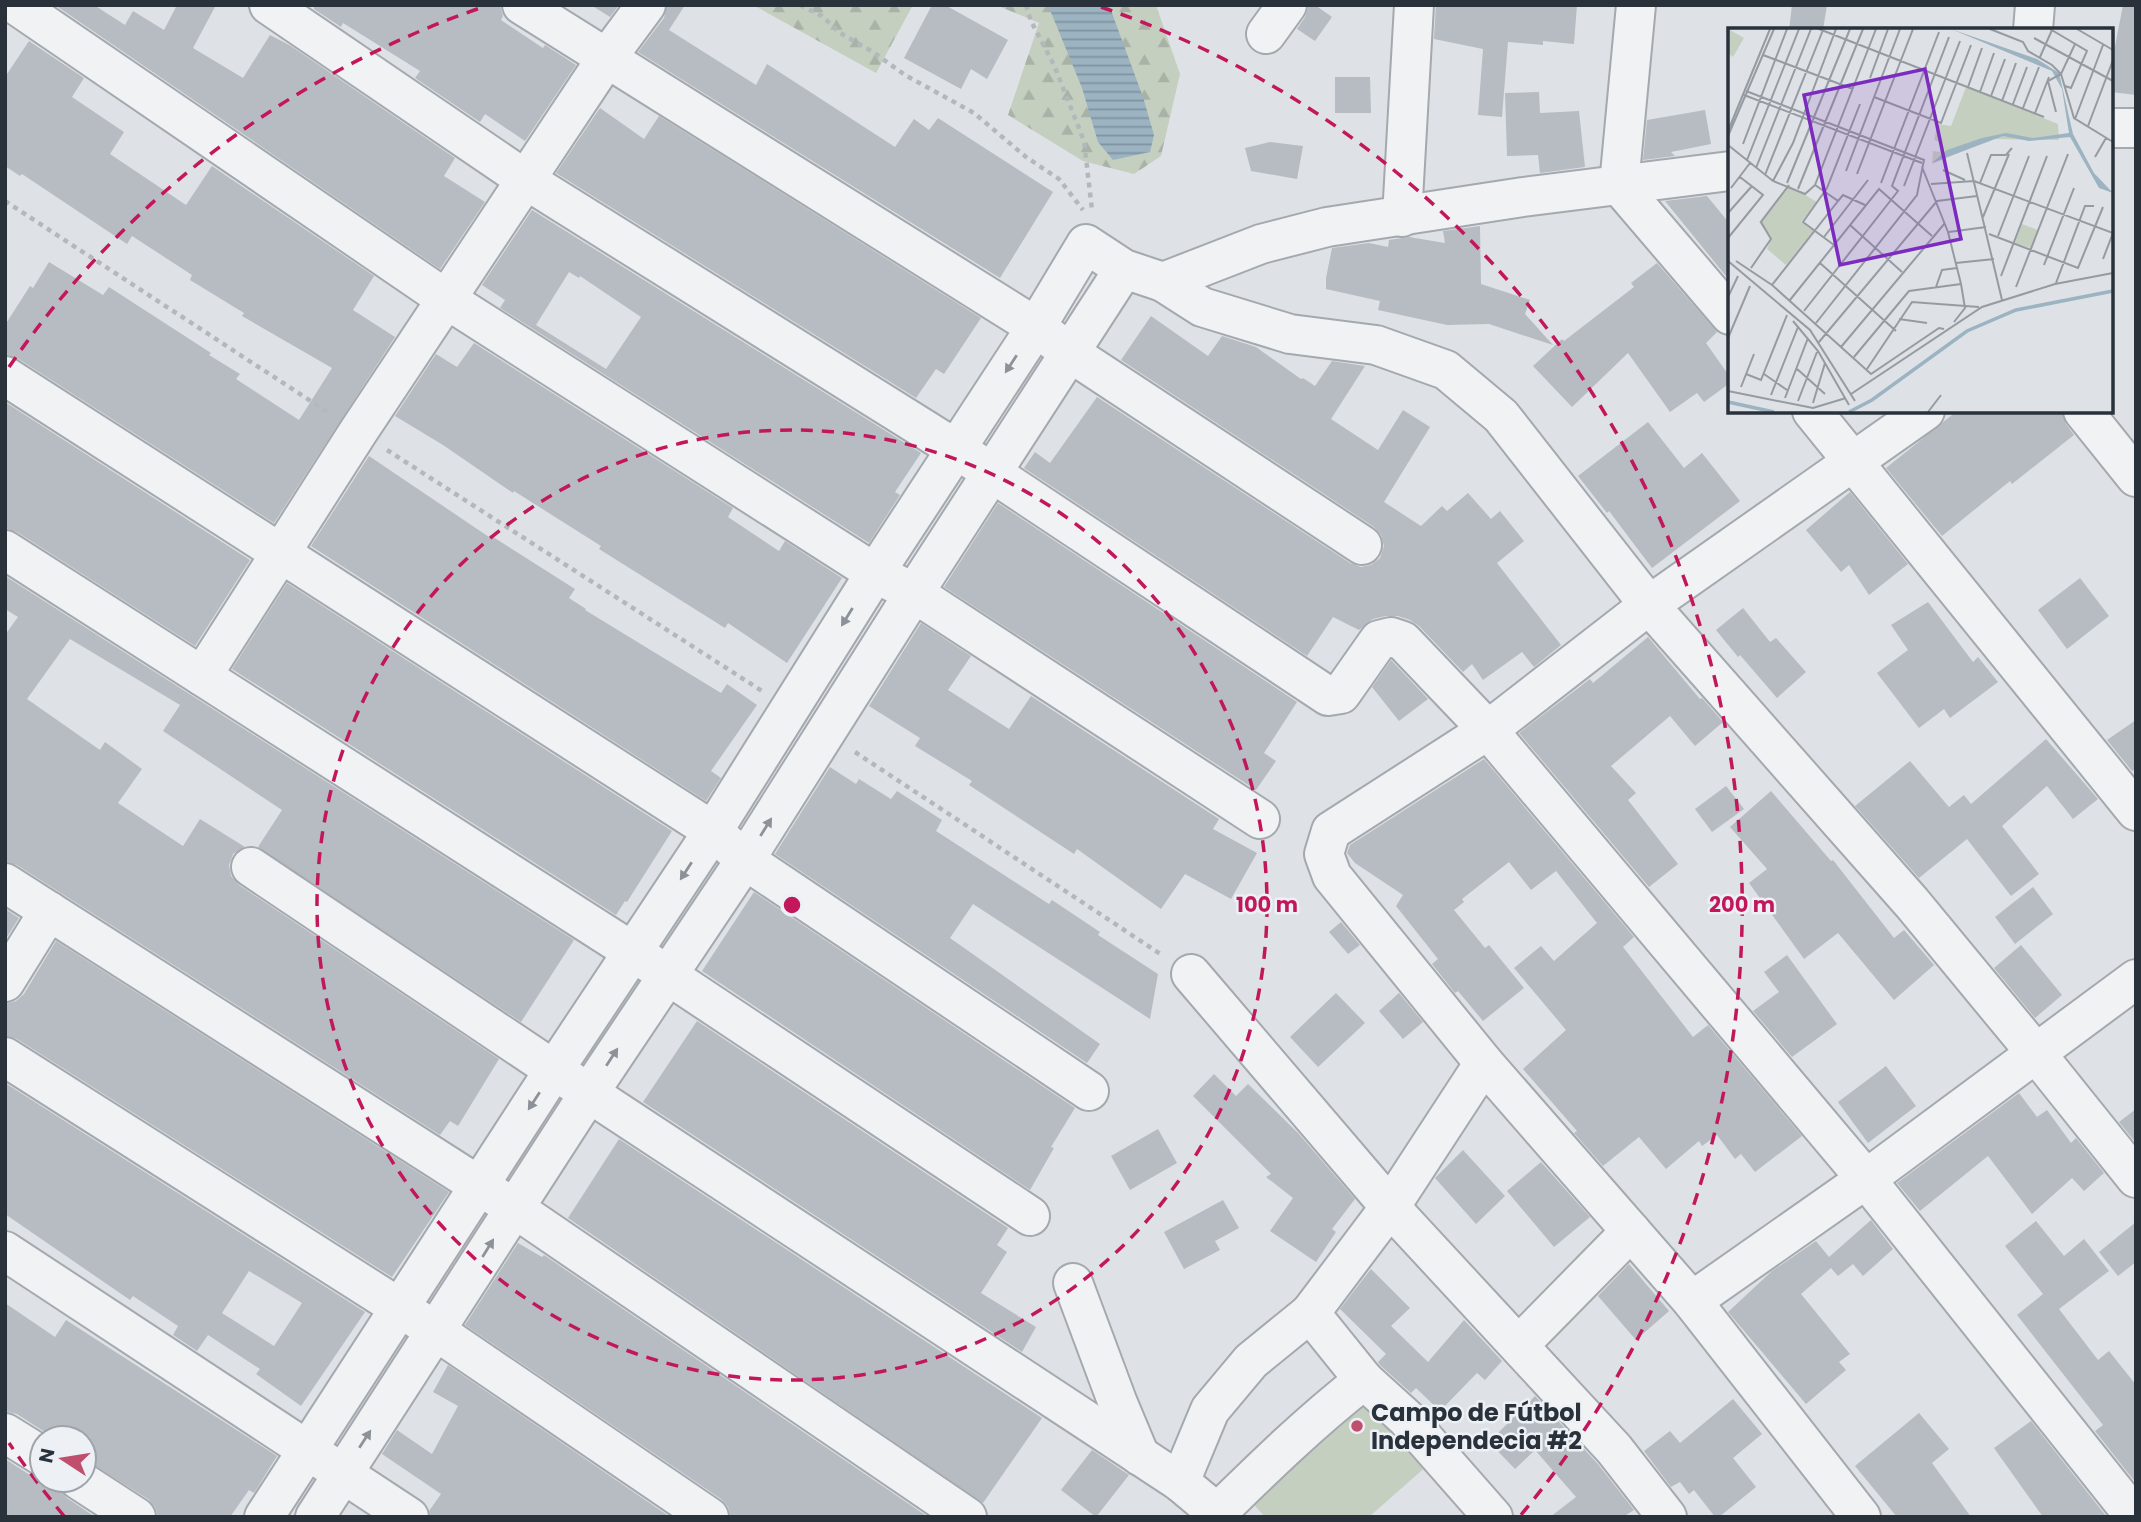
<svg xmlns="http://www.w3.org/2000/svg" width="2141" height="1522" viewBox="0 0 2141 1522" font-family="Poppins,sans-serif">
	<style>
		.forest { fill: url(#forest-firs) }
		.park { fill: #c5cfc0 }
		.water { fill: url(#water-rules) }
		.building { fill: #b6bcc2; fill-rule: evenodd }
		.lines { fill: none; stroke-linecap: round; stroke-linejoin: round }
		.minor-casing { stroke: #a4a9af; stroke-width: 42 }
		.path { stroke: #b4b8bc; stroke-width: 4.5; stroke-dasharray: 5 5; stroke-linecap: butt }
		.minor { stroke: #f0f2f4; stroke-width: 38 }
		.oneway { fill: #8c9298 }
		.ring { fill: none; stroke: #c2185b; stroke-width: 3.5; stroke-dasharray: 12 9 }
		.poi-dot { fill: #bf4f6d; stroke: #edf0f4; stroke-width: 2.5 }
		.labels { text-anchor: middle; dominant-baseline: central; stroke-width: 5; stroke-linejoin: round; paint-order: stroke }
		.poi-label { font-size: 24px; font-weight: bold; fill: #29313b; stroke: #edf0f4; text-anchor: start }
		.inset-river { fill: none; stroke: #9cb3c2; stroke-width: 3.5 }
		.inset-road { fill: none; stroke: #969ba2; stroke-width: 2 }
		.view { fill: #7b2cbf; fill-opacity: 0.15; stroke: #7b2cbf; stroke-width: 3.5 }
		.inset-edge { fill: none; stroke: #29313b; stroke-width: 3.5 }
		.centre { fill: #c2185b; stroke: #edf0f4; stroke-width: 3.5 }
		.ring-label { font-size: 21px; text-anchor: middle; font-weight: bold; fill: #c2185b; stroke: #edf0f4; stroke-width: 5; stroke-linejoin: round; paint-order: stroke }
	</style>
	<defs>
		<pattern id="forest-firs" width="22" height="20" patternUnits="userSpaceOnUse" patternTransform="scale(1.75)"><rect width="22" height="20" fill="#c5cfc0"/><path d="M5 1l3.5 6h-7zM16 11l3.5 6h-7z" fill="#a9b2a6"/></pattern>
		<pattern id="water-rules" width="6" height="5" patternUnits="userSpaceOnUse" patternTransform="scale(1.75)"><rect width="6" height="5" fill="#9cb3c2"/><path d="M0 2.5h6" fill="none" stroke="#7f929f"/></pattern>
	</defs>
	<rect width="100%" height="100%" fill="#dee2e6"/>
	<!-- forest -->
	<g class="forest">
		<path d="M753 5H913L876 73Z"/>
		<path d="M996 5H1156L1180 74 1161 156 1134 174 1083 161 1008 115 1039 23Z"/>
	</g>
	<!-- park -->
	<path class="park" d="M1363 1388 1429 1464 1369 1517H1265L1240 1489Z"/>
	<!-- water -->
	<path class="water" d="M1048 5H1109L1143 97 1154 135 1150 152 1113 160 1098 142 1082 88Z"/>
	<!-- building -->
	<g class="building">
		<path d="M55 5H94L125 25 133 11 164 30 177 5H216L193 48 243 78 270 35 291 46 455 158 444 176 485 202 440 269Z"/>
		<path d="M314 5H500L503 16 501 20 543 48 545 45 576 65 525 141 485 114 480 122 415 78 420 71 343 23 341 27 314 9Z"/>
		<path d="M591 5H619L610 17Z"/>
		<path d="M667 5H685L669 30 756 85 767 64 895 147 914 119 929 130 938 118 1053 192 1000 278 638 52 664 18Z"/>
		<path d="M932 5H945L1008 40 987 79 971 69 961 89 904 58Z"/>
		<path d="M1309 5H1315L1332 17 1315 41 1297 29 1305 17Z"/>
		<path d="M1436 5H1577L1574 44 1543 41V45L1508 42 1502 117 1478 115 1483 49 1434 39Z"/>
		<path d="M1792 5H1827L1823 30H1789Z"/>
		<path d="M2123 5H2136V95L2111 92V67Z"/>
		<path d="M29 41 84 78 72 97 124 132 110 154 186 205 212 166 374 276 353 310 395 337 274 523 17 358 5 354V325L30 286 33 288 49 262 103 295 109 287 211 353 209 355 240 374 236 379 299 420 332 368 242 316 244 313 190 280 192 275 132 236 127 244 22 174 20 176 5 166V77Z"/>
		<path d="M1335 77H1370L1371 113H1335Z"/>
		<path d="M1539 92 1540 113 1579 111 1585 167 1540 173 1538 155 1507 156 1505 93Z"/>
		<path d="M600 108 644 139 659 116 981 318 944 374 936 369 916 398 556 173Z"/>
		<path d="M1705 110 1711 144 1671 152 1675 156 1643 160 1647 120Z"/>
		<path d="M1270 142 1303 146 1297 179 1251 171 1245 148Z"/>
		<path d="M1707 196 1730 224V281L1665 201Z"/>
		<path d="M532 210 921 453 895 492 900 495 869 543 500 308 505 300 482 285ZM569 272 579 278 580 276 641 317 606 369 536 325Z"/>
		<path d="M1480 226 1481 284 1530 300 1525 314 1553 345 1489 324 1447 325 1378 310 1380 301 1326 289V278L1332 248 1369 243 1388 247 1389 240 1409 237 1445 243 1443 231Z"/>
		<path d="M1657 263 1717 332 1706 343 1730 377V383L1704 402 1697 393 1670 412 1628 353 1572 407 1533 366 1562 339 1564 341 1634 287 1631 283Z"/>
		<path d="M1151 316 1208 356 1222 336 1256 347 1301 379 1303 378 1315 386 1332 361 1365 366 1331 419 1378 450 1403 410 1430 427 1384 502 1421 526 1442 506 1447 511 1468 493 1491 519 1500 511 1524 541 1497 563 1561 645 1534 667 1522 652 1483 680 1472 664 1463 672 1419 626 1410 620 1398 616H1386L1373 619 1359 630 1333 617 1307 656 1024 468 1035 452 1050 463 1097 397 1350 563 1361 567 1371 565 1380 558 1384 546 1381 535 1374 527 1121 360Z"/>
		<path d="M474 343 733 508 728 517 779 551 785 541 842 578 787 663 728 623 725 628 599 549 601 546 514 491 513 493 443 445 395 416 436 354 457 367Z"/>
		<path d="M5 402 250 560 195 646 17 532 5 528Z"/>
		<path d="M1957 411H2062L2066 424 2074 435 2012 484 2010 481 1942 536 1886 468Z"/>
		<path d="M1648 422 1684 468 1702 453 1740 501 1652 568 1609 511 1607 513 1578 476Z"/>
		<path d="M369 456 489 537 490 535 575 589 569 598 586 609 585 610 721 693 727 684 757 705 711 771 721 778 706 801 311 546Z"/>
		<path d="M1850 492 1908 564 1869 595 1849 565 1841 572 1806 530Z"/>
		<path d="M998 503 1297 702 1264 753 1276 761 1256 790 944 587Z"/>
		<path d="M5 576 574 940 521 1022 258 847 282 810 163 731 180 705 70 639 27 699 100 750 105 742 142 769 118 803 183 846 200 819 245 847 233 854 229 865 231 876 239 885 499 1059 458 1126 450 1121 440 1135 17 865 5 861V635L18 617 5 609Z"/>
		<path d="M2080 578 2109 616 2067 649 2038 610Z"/>
		<path d="M287 583 672 831 627 902 625 901 616 915 232 669Z"/>
		<path d="M1928 602 1973 662 1978 657 1998 682 1950 718 1944 709 1919 728 1877 673 1908 650 1891 625Z"/>
		<path d="M1743 608 1770 642 1776 638 1806 672 1777 698 1740 655 1738 657 1716 630Z"/>
		<path d="M921 623 971 656 948 690 1009 729 1031 696 1219 819 1213 829 1257 853 1231 899 1185 874 1161 909 1077 849 1074 854 969 785 972 781 915 746 920 738 869 706Z"/>
		<path d="M1648 637 1700 699 1702 698 1723 722 1695 746 1670 716 1611 766 1636 793 1628 800 1678 864 1649 887 1519 733 1590 679 1593 683Z"/>
		<path d="M1391 660 1428 699 1399 721 1372 687Z"/>
		<path d="M2136 720V769L2132 771 2107 740Z"/>
		<path d="M2046 739 2098 799 2073 819 2047 786 2002 826 2039 874 2011 896 1967 839 1919 878 1855 806 1910 761 1949 807 1964 795 1971 804Z"/>
		<path d="M1484 759 1634 937 1623 947 1693 1037 1708 1025 1802 1136 1755 1172 1741 1154 1735 1159 1717 1135 1702 1146 1699 1141 1666 1169 1639 1137 1603 1166 1574 1133 1577 1131 1523 1069 1566 1030 1514 968 1541 946 1554 961 1597 923 1556 871 1531 890 1509 862 1462 899 1464 902 1454 910 1485 948 1489 945 1524 988 1483 1021 1458 991 1455 993 1432 964 1438 959 1396 906 1403 895 1355 863 1347 853 1350 845Z"/>
		<path d="M830 767 856 784 859 779 891 799 897 791 942 820 936 831 1049 904 1052 900 1100 932 1098 935 1158 974 1150 1019 973 904 950 938 1100 1044 1087 1063 775 854Z"/>
		<path d="M1726 786 1744 809 1712 832 1695 809Z"/>
		<path d="M1771 791 1831 861 1833 860 1894 938 1904 930 1934 965 1894 1000 1838 933 1804 959 1749 883 1767 869 1730 827Z"/>
		<path d="M2033 887 2053 914 2015 944 1995 917Z"/>
		<path d="M754 892 1075 1108 1051 1147 1054 1148 1030 1190 702 971Z"/>
		<path d="M5 909 19 918 5 940Z"/>
		<path d="M1341 922 1360 945 1348 954 1329 932Z"/>
		<path d="M56 941 449 1192 392 1277 17 1039 5 1035V1004L16 1001 24 994Z"/>
		<path d="M2021 945 2062 995 2035 1018 1994 968Z"/>
		<path d="M1787 955 1837 1024 1792 1057 1753 1011 1779 992 1764 972Z"/>
		<path d="M1336 993 1365 1023 1318 1067 1290 1037Z"/>
		<path d="M1399 993 1423 1022 1403 1039 1379 1011Z"/>
		<path d="M697 1021 1008 1228 997 1245 1007 1252 981 1293 1036 1327 1022 1352 643 1102Z"/>
		<path d="M1886 1066 1916 1106 1868 1143 1838 1102Z"/>
		<path d="M1214 1074 1236 1096 1248 1084 1298 1133 1355 1199 1332 1229 1336 1232 1316 1262 1270 1231 1293 1198 1266 1177 1271 1174 1193 1096Z"/>
		<path d="M5 1083 365 1312 301 1406 256 1374 260 1369 208 1335 197 1351 173 1335 178 1326 133 1296 130 1300 5 1214ZM249 1271 302 1303 274 1346 222 1313Z"/>
		<path d="M2019 1093 2037 1117 2047 1110 2071 1143 2076 1138 2104 1173 2084 1191 2072 1178 2032 1214 1988 1156 1920 1211 1897 1183Z"/>
		<path d="M2136 1109V1143L2119 1122Z"/>
		<path d="M1158 1129 1177 1163 1130 1190 1111 1156Z"/>
		<path d="M619 1139 1042 1418 983 1503 568 1218Z"/>
		<path d="M1463 1150 1505 1196 1476 1224 1435 1178Z"/>
		<path d="M1541 1162 1590 1217 1554 1247 1507 1191Z"/>
		<path d="M1223 1200 1239 1228 1215 1241 1220 1250 1184 1269 1164 1232Z"/>
		<path d="M1871 1220 1893 1249 1863 1276 1853 1264 1838 1276 1831 1268 1801 1294 1850 1354 1839 1362 1846 1370 1806 1404 1728 1312 1772 1271 1816 1241 1829 1257Z"/>
		<path d="M2036 1221 2064 1256 2084 1239 2109 1271 2059 1309 2098 1360 2109 1351 2136 1385V1483L2095 1431 2103 1425 2017 1315 2043 1294 2005 1246Z"/>
		<path d="M2136 1222V1262L2118 1276 2099 1252Z"/>
		<path d="M518 1243 542 1257 544 1255 928 1517H731L728 1507 721 1499 465 1325Z"/>
		<path d="M1629 1264 1669 1311 1636 1340 1598 1296Z"/>
		<path d="M1371 1269 1410 1308 1391 1326 1428 1362 1464 1320 1502 1361 1485 1380 1477 1373 1440 1411 1416 1388 1411 1393 1380 1365 1378 1362 1386 1354 1340 1309Z"/>
		<path d="M5 1303 55 1337 66 1320 277 1456 254 1493 249 1490 230 1517H158L155 1507 148 1499 84 1459V1438H54L17 1414 5 1411Z"/>
		<path d="M448 1365 670 1517H431L429 1511 441 1494 382 1454 397 1430 432 1454 458 1406 433 1392Z"/>
		<path d="M1535 1396 1597 1463 1634 1510 1623 1517H1550L1576 1497 1535 1450 1515 1469 1489 1442Z"/>
		<path d="M1733 1399 1762 1434 1733 1458 1756 1487 1719 1517H1715L1694 1490 1689 1494 1680 1482 1671 1487 1644 1451 1670 1431 1680 1443Z"/>
		<path d="M1919 1413 1949 1449 1932 1463 1971 1517H1897L1855 1466Z"/>
		<path d="M2031 1421 2106 1516 2043 1517 1994 1448Z"/>
		<path d="M1092 1450 1129 1475 1096 1517 1061 1490Z"/>
		<path d="M5 1459 30 1475 42 1478V1480H57L60 1490 67 1498 95 1517H5Z"/>
	</g>
	<g class="lines">
		<defs>
			<g id="minor">
				<path d="M16 5 446 299 875 573 914 593 1260 819"/>
				<path d="M269 5 526 180 956 449 1328 696 1341 694 1379 640 1391 637 1403 641 1488 730 1866 1179 2135 1517"/>
				<path d="M522 5 1036 327 1069 352 1362 545"/>
				<path d="M1636 5 1619 185 1730 315"/>
				<path d="M2033 30 2035 5"/>
				<path d="M1266 34 1287 5"/>
				<path d="M2111 128H2136"/>
				<path d="M1402 217 1414 5"/>
				<path d="M1163 282 1261 244 1327 227 1523 197 1730 171"/>
				<path d="M5 376 713 831 745 860 1089 1091"/>
				<path d="M1812 411 2136 811"/>
				<path d="M2083 411 2136 477"/>
				<path d="M5 550 633 952 1030 1216"/>
				<path d="M202 676 358 432 606 59 646 5"/>
				<path d="M251 867 554 1070 1180 1482 1222 1517"/>
				<path d="M5 883 514 1208 967 1517"/>
				<path d="M1191 974 1390 1207 1614 1449 1667 1517"/>
				<path d="M5 982 49 911"/>
				<path d="M5 1057 436 1331 709 1517"/>
				<path d="M5 1251 409 1517"/>
				<path d="M1073 1283 1117 1401 1140 1456"/>
				<path d="M1692 1301 1866 1179 2136 979"/>
				<path d="M1519 1345 1631 1231"/>
				<path d="M1364 1380 1310 1313 1390 1207 1484 1063"/>
				<path d="M5 1433 42 1456"/>
				<path d="M79 1480 136 1517"/>
				<path d="M1180 1482 1210 1410 1251 1361 1310 1313"/>
				<path d="M264 1517 554 1070 713 831 875 573 1036 327 1086 244 1124 269 1163 282 1202 307 1290 334 1376 345 1446 370 1501 416 1649 605 1912 903 2035 1052 2136 1178"/>
				<path d="M315 1517 589 1093 745 860 914 593 1124 269"/>
				<path d="M1213 1517C1262 1469 1310 1422 1364 1380L1406 1418 1493 1517"/>
				<path d="M1861 1517 1692 1301 1484 1063 1332 876 1324 854 1331 831 1488 730 1649 605 1925 411"/>
			</g>
		</defs>
		<!-- minor casing -->
		<use href="#minor" class="minor-casing"/>
		<!-- path -->
		<g class="path">
			<path d="M800 5 822 16 840 33 873 52 905 75 974 113 1026 157 1059 179 1083 210"/>
			<path d="M1026 5 1031 21 1054 65 1084 141 1092 210"/>
			<path d="M5 201 329 413"/>
			<path d="M387 450 762 691"/>
			<path d="M855 752 1162 955"/>
		</g>
		<!-- minor -->
		<use href="#minor" class="minor"/>
	</g>
	<!-- one-way arrows -->
	<defs><path id="oneway-solid" d="M-6-.8H1V-3.2L6.5 0L1 3.2V.8H-6Z" transform="scale(1.75)"/></defs>
	<g class="oneway">
		<use href="#oneway-solid" transform="translate(1011 364) rotate(123)"/>
		<use href="#oneway-solid" transform="translate(847 617) rotate(122)"/>
		<use href="#oneway-solid" transform="translate(766 827) rotate(-58)"/>
		<use href="#oneway-solid" transform="translate(686 871) rotate(123)"/>
		<use href="#oneway-solid" transform="translate(612 1057) rotate(-57)"/>
		<use href="#oneway-solid" transform="translate(534 1101) rotate(123)"/>
		<use href="#oneway-solid" transform="translate(488 1248) rotate(-58)"/>
		<use href="#oneway-solid" transform="translate(365 1439) rotate(-57)"/>
	</g>
	<!-- distance rings -->
	<g class="ring">
		<circle cx="792" cy="905" r="475"/>
		<path d="M64 1516A950 950 0 0 1 9 1443M9 367A950 950 0 0 1 483 7M1101 7A950 950 0 0 1 1520 1516"/>
	</g>
	<!-- markers -->
	<circle class="poi-dot" cx="1357" cy="1426" r="7"/>
	<g class="labels">
		<!-- poi labels -->
		<g class="poi-label">
			<text x="1371" y="1412">Campo de Fútbol<tspan x="1371" dy="28">Independecia #2</tspan></text>
		</g>
	</g>
	<!-- overview -->
	<g transform="translate(1728 28)">
		<rect width="385" height="385" fill="#dee2e6"/>
		<path d="M238 59 330 96 331 112 262 111 204 136 205 123 212 124 214 115 206 112 210 96 223 98Z" fill="#c5cfc0"/>
		<path d="M0 1 16 10 5 29 0 25ZM245 64 281 78 272 101 236 88ZM60 157 89 174 73 194 86 203 58 237 39 221 43 211 31 194ZM294 196 310 202 303 220 287 215Z" fill="#c5cfc0"/>
		<path d="M223 1 309 31 331 45 345 106 366 145 385 165 371 160 342 109 301 113 275 108 204 135 219 122 254 110 278 105 305 110 341 105 334 61 324 43Z" fill="#9cb3c2"/>
		<path class="inset-river" d="M0 374 46 384M121 384 144 372 239 303 288 282 385 263"/>
		<path class="inset-road" d="M91 1 316 89M262 1 295 14 300 23 324 37 333 46 346 90 385 114M322 1 359 23 343 60 337 58M349 1 385 22M306 10 385 53M35 27 125 61M312 29 324 2M142 50 160 1M240 59 254 20M18 63 196 132 189 167 88 295M252 64 266 25M16 67 194 135M263 68 277 31M146 69 213 95 243 17M274 73 288 35M285 76 299 39M295 80 311 39M328 84 320 53 333 46 347 16M307 85 321 49M347 91 375 17M360 98 385 32M0 103 42 1M0 108 46 1M15 116 59 1M0 117 45 153 77 166 87 157 110 173 44 257 143 346 211 300 216 301M239 125 274 272M367 129 378 110M19 132 71 1M194 139 220 204 233 256 237 280 226 294M28 140 83 1M215 142 237 152M118 143 172 1M129 146 185 1M37 147 95 2M45 153 65 115 108 1M59 155 122 1M153 155 211 4M252 155 263 127H278L284 120M203 156 246 153 385 205 375 231M87 157 148 1M176 158 232 13M3 160 22 135M70 161 135 1M110 173 115 167 137 177M0 185 24 158M255 189 281 126M122 197 174 244M221 204 258 199M261 206 350 240 375 179M270 208 301 128M96 209 140 152M0 210 35 167 12 149M106 217 75 194 99 160 132 76M0 233 82 302 127 373M8 233 44 257M92 235 168 303M228 235 266 231M316 237 346 160M23 240 43 211 33 194 61 157M273 248 319 128M328 255 357 178H366M208 259 214 242 229 240M288 259 340 126M0 269 10 248M62 272 151 161 204 208M76 283 170 163 164 158 221 9M171 291 199 295M65 293 90 323 121 377M0 310 22 258M91 314 209 173 249 168M113 319 217 195M126 329 181 263 233 256M68 340 97 366M139 341 184 274 251 279M18 346 33 352 59 287M36 346 59 362M13 359 26 326M0 363 85 380 118 370M123 366 254 279 327 256 385 245M43 367 70 299M57 370 80 310M70 373 89 324M85 375 97 335M200 384 213 367"/>
		<path class="view" d="M197 41 233 211 112 237 76 67Z"/>
		<rect width="385" height="385" class="inset-edge"/>
	</g>
	<circle cx="792" cy="905" r="10" class="centre"/>
	<g class="ring-label">
		<text x="1267" y="912">100 m</text>
		<text x="1742" y="912">200 m</text>
	</g>
	<!-- border -->
	<rect width="2141" height="1522" fill="none" stroke="#29313b" stroke-width="14"/>
	<!-- north arrow -->
	<g transform="translate(63 1459) rotate(282)"><circle r="33" fill="#edf0f4" stroke="#9fa4aa" stroke-width="2"/>
	<path d="M0-5L12 26L0 18L-12 26Z" fill="#bf4f6d"/>
	<text y="-10" font-size="19" font-weight="bold" text-anchor="middle" fill="#29313b">N</text>
	</g>
</svg>
